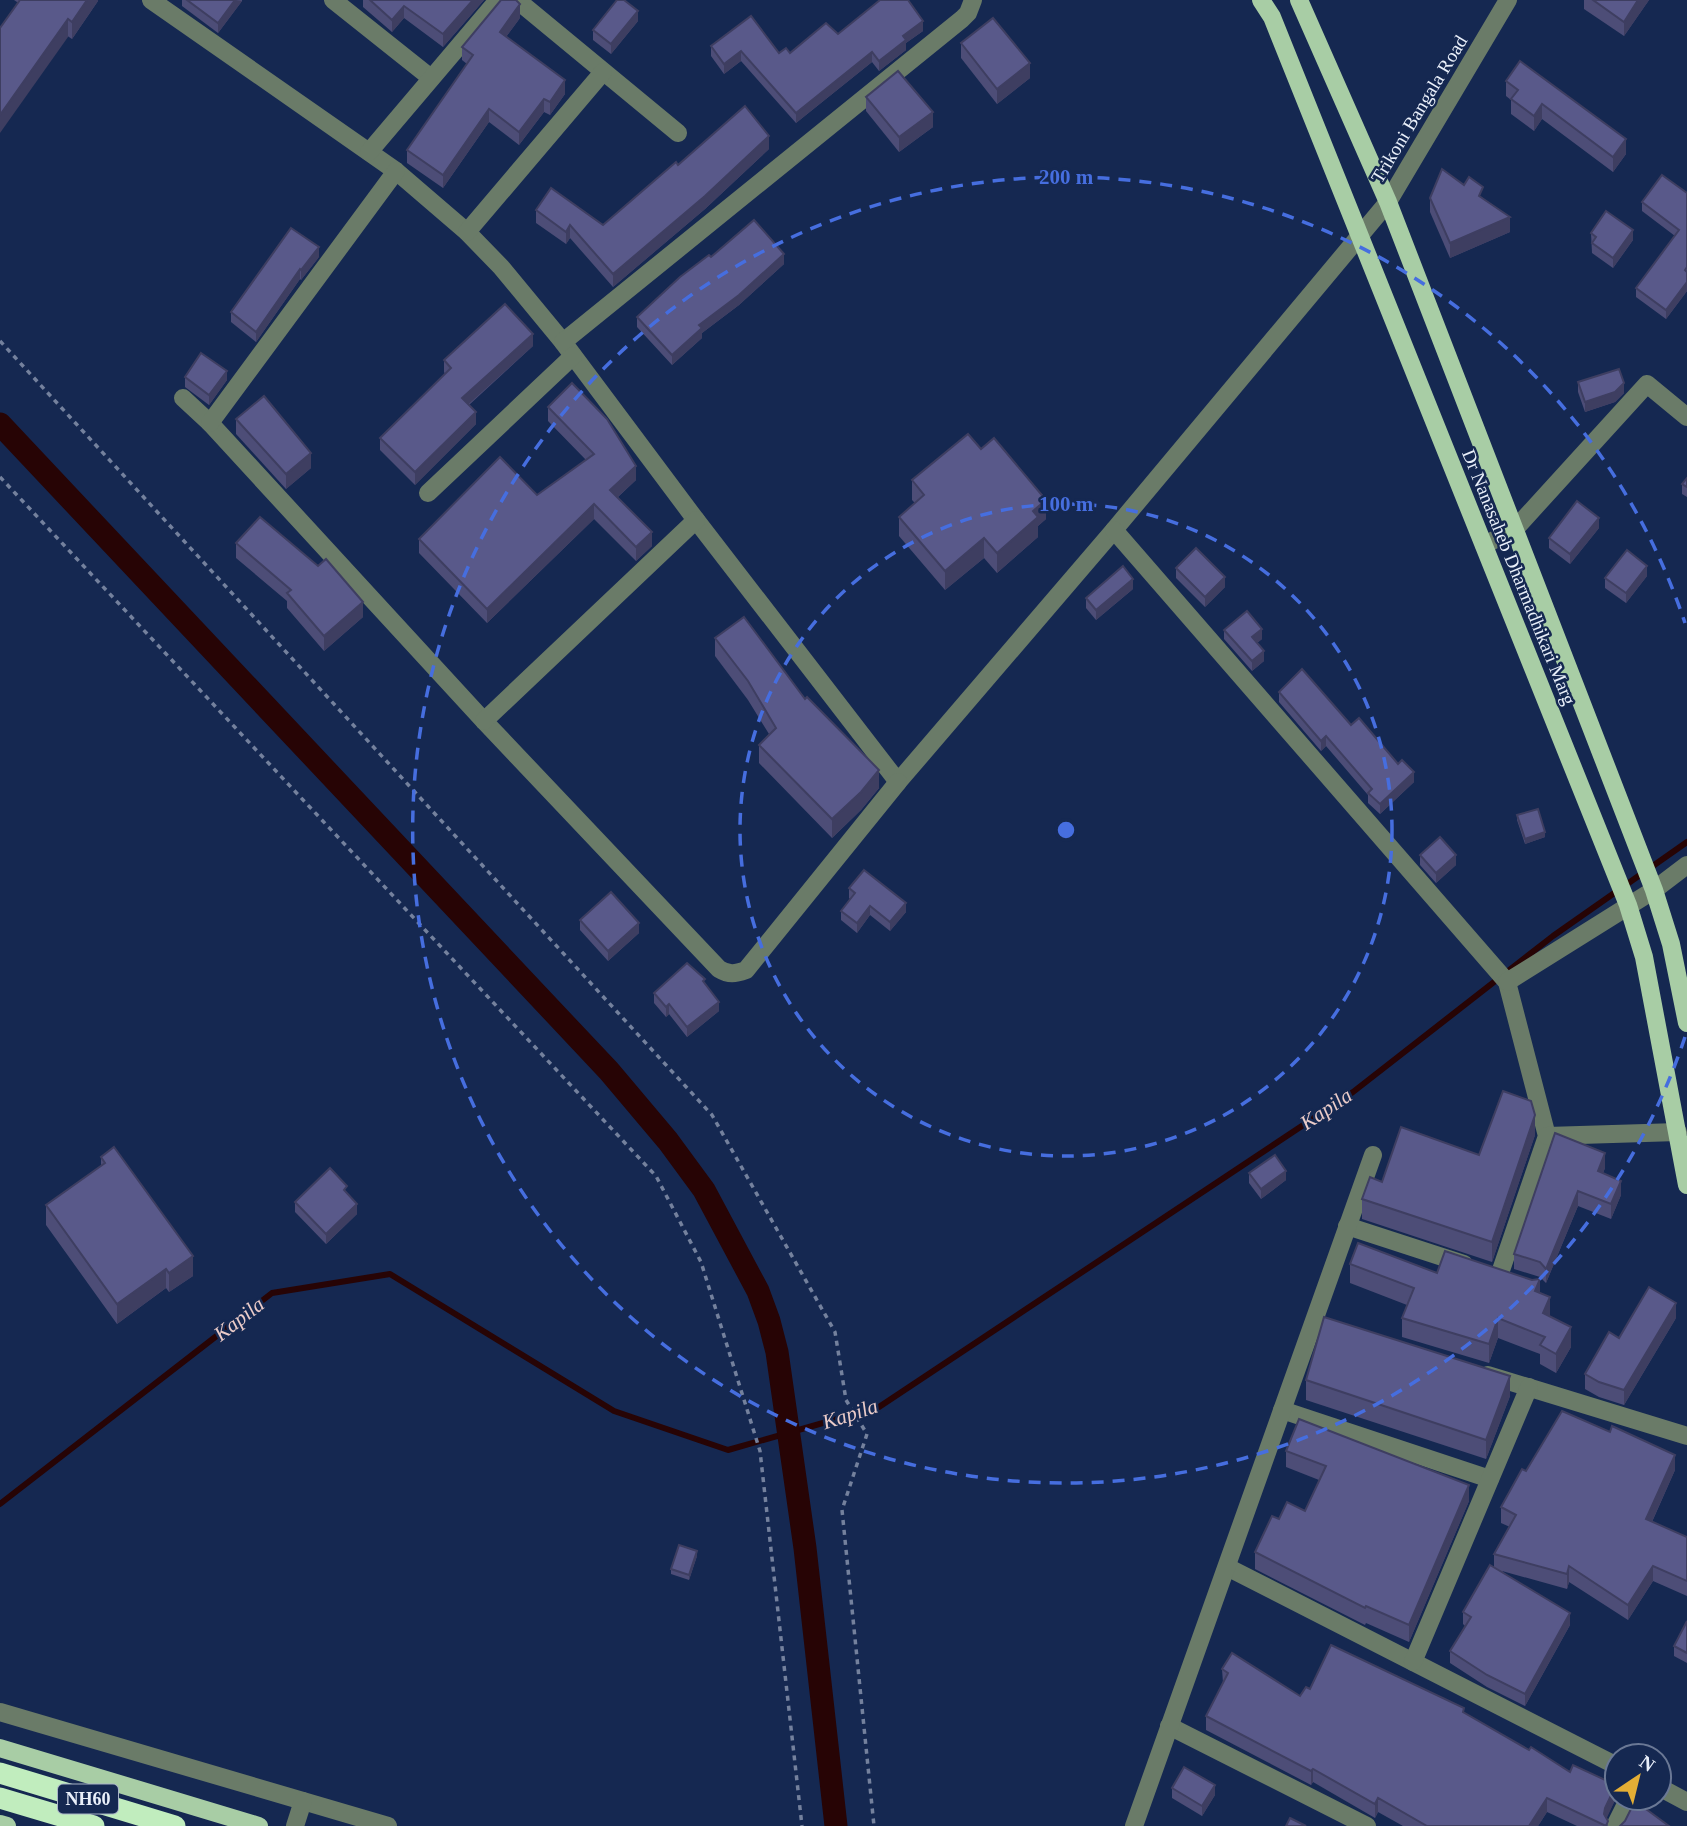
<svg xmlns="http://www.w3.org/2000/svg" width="1687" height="1826" viewBox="0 0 1687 1826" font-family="Georgia,serif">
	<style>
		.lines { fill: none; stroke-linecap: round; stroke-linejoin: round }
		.stream { stroke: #270405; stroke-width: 6 }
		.canal { stroke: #270405; stroke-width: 23 }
		.path { stroke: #74819d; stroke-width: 3.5; stroke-dasharray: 5 5; stroke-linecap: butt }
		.minor { stroke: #6a7b68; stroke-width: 18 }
		.major { stroke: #a8cda5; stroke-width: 18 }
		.highway { stroke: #c1edbe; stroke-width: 21 }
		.wall { fill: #4d4d77 }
		.shaded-wall { fill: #3e3e61 }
		.building { fill: #59598a; stroke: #3e3e61; stroke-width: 2 }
		.ring { fill: none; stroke: #466edf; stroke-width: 3.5; stroke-dasharray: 12 9 }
		.labels { text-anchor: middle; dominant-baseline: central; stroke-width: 5; stroke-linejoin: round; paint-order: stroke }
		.shield { fill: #152851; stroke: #a9b3c7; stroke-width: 2 }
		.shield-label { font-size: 18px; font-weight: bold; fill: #e9effa }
		.street-label { font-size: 19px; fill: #e9effa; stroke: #152851 }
		.water-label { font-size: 21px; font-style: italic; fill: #ebccc9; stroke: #152851 }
		.centre { fill: #466edf; stroke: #152851; stroke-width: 3.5 }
		.ring-label { font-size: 21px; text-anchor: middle; font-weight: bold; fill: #466edf; stroke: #152851; stroke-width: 5; stroke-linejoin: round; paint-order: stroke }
	</style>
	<rect width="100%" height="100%" fill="#152851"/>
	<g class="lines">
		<!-- stream -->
		<path class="stream" d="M0 1504 272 1293 390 1274 614 1411 728 1450 879 1407 1353 1092 1553 936 1687 842"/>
		<!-- canal -->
		<path class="canal" d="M0 424 609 1071 668 1141 704 1190 758 1291 769 1321 777 1352 805 1548 836 1826"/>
		<!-- path -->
		<g class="path">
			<path d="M0 341 712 1115 835 1332 846 1400 867 1434 842 1510 874 1826"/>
			<path d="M0 477 656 1176 701 1262 760 1451 802 1826"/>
		</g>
		<!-- minor -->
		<g class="minor">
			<path d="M151 0 396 171 467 232 501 267 563 342 696 520 898 782 1114 530 1388 202 1508 0"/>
			<path d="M333 0 431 78"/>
			<path d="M517 0 678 133"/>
			<path d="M369 152 498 0"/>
			<path d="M467 232 603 72"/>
			<path d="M563 342 962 19 968 13 973 0"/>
			<path d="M183 398 210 423 484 721 719 969C729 975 735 974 746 970L898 782"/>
			<path d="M210 423 396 171"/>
			<path d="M428 493 573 356"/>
			<path d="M1114 530 1507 982 1547 1136 1499 1276"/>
			<path d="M1484 545 1514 530 1647 384 1687 417"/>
			<path d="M484 721 696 520"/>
			<path d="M1507 982 1654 890 1687 865"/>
			<path d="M1547 1136 1678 1132"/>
			<path d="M1347 1226 1464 1264"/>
			<path d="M1488 1375 1687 1436"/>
			<path d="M1282 1410 1490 1479"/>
			<path d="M1227 1567 1617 1766"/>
			<path d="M1413 1662 1529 1387"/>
			<path d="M0 1712 388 1826"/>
			<path d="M1169 1726 1367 1826"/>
			<path d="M1659 1787 1687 1802"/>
			<path d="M295 1826 303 1801"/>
			<path d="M1134 1826 1373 1155"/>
			<path d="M1615 1826 1629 1798"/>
		</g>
		<!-- major -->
		<g class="major">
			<path d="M1261 0 1272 17 1628 905 1644 957 1687 1185"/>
			<path d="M1299 0 1388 202 1654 890 1671 944 1687 1023"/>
			<path d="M0 1748 259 1826"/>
			<path d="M0 1824 7 1826"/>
		</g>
		<!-- highway -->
		<g class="highway">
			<path d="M0 1773 175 1826"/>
			<path d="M0 1798 94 1826"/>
		</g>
	</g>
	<!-- wall -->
	<g class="wall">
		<path d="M14 0H98V1L72 39Z"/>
		<path d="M182 0H242V1L218 33 182 6Z"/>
		<path d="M363 0H484L443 47 404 18 392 32 363 7Z"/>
		<path d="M1584 0H1649L1624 36 1584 9Z"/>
		<path d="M520 18 506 37 565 94 550 115 544 112 519 145 489 122 443 188 407 163V150L467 64 462 60V47Z"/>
		<path d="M638 21 611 54 593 40V30Z"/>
		<path d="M923 31 906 43V50L879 71 872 62 796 123 741 61 724 74 711 56V46L779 53H790L838 34Z"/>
		<path d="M961 43 1030 78 997 104 961 58Z"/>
		<path d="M1506 81 1626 154 1613 172 1542 119 1534 131 1511 114V100L1506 96Z"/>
		<path d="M866 97 933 127 899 152 866 111Z"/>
		<path d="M769 149 705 209 613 287 570 238 566 244 536 223V210L603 225 678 165Z"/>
		<path d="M1464 185 1483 198 1510 232 1450 258 1430 212V198Z"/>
		<path d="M1687 193V291L1666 319 1636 297V288L1675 236 1642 211V202Z"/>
		<path d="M1591 233 1633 240 1613 268 1592 253Z"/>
		<path d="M319 257 301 280 300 279 256 342 231 322V312Z"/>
		<path d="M711 257 784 264 739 305 702 333V338L672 365 637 327V317Z"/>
		<path d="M533 346 469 405 476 424 415 485 380 450V438L445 374 444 372V360Z"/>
		<path d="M185 377 227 380 209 405 185 387Z"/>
		<path d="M1578 382 1624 393 1615 402 1585 412 1578 392Z"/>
		<path d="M548 407 636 480 618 497 652 546 636 561 594 519 487 623 419 553V539L537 495 586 460 548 421Z"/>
		<path d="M236 419 311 468 286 489 236 434Z"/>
		<path d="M981 449 1046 519 1038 526V537L997 573 984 558 945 590 899 536V517L915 503 912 500V480Z"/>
		<path d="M1687 478V497L1682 494V484Z"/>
		<path d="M1599 528 1570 564 1549 548V538Z"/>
		<path d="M236 543 363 617 324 651 287 608V601L236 558Z"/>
		<path d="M1176 568 1225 587 1205 607 1176 578Z"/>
		<path d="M1647 576 1626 603 1605 588V578Z"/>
		<path d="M1133 589 1096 620 1086 608V598Z"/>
		<path d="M1224 630 1262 639 1257 643 1264 661 1252 671 1224 639Z"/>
		<path d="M715 638 805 699 879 788 861 810 832 838 759 763V745L769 734 748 700 715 656Z"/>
		<path d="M1279 692 1351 725 1398 764 1414 782 1380 814 1368 803V795L1326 746 1321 751 1279 702Z"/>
		<path d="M1517 815 1545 837 1525 844 1517 820Z"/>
		<path d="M1420 855 1456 865 1436 883 1420 865Z"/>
		<path d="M849 888 906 912 890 931 870 915 857 933 841 920V911L850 899 849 898Z"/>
		<path d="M580 920 639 933 608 961 580 930Z"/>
		<path d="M705 984 719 1011 687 1037 669 1014 666 1017 654 1003V993Z"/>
		<path d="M1555 1133 1605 1168 1603 1173 1621 1195 1611 1219 1578 1206 1546 1283 1540 1277 1514 1269V1254Z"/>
		<path d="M1535 1135 1492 1262 1362 1219V1199L1382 1182 1479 1155Z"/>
		<path d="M101 1157 193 1276 169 1292 166 1288 117 1324 46 1225V1205L101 1166Z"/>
		<path d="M1249 1173 1286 1180 1261 1199 1249 1183Z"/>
		<path d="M347 1194 357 1214 326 1244 295 1212V1202Z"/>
		<path d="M1350 1264 1437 1273 1540 1293 1549 1316 1571 1347 1556 1373 1540 1364V1354L1498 1338 1489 1363 1402 1337V1318L1407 1305 1350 1283Z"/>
		<path d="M1676 1318 1624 1405 1599 1397 1585 1389V1374L1619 1338Z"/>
		<path d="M1306 1380 1510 1396 1486 1459 1306 1400Z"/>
		<path d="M1286 1451 1469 1501 1409 1642 1366 1623 1365 1625 1255 1569V1552L1279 1519 1305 1511 1319 1480 1286 1467Z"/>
		<path d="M1675 1470 1652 1522 1687 1537V1596L1653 1581 1628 1620 1569 1582 1567 1589 1502 1571 1570 1625 1525 1706 1487 1687 1450 1663V1651L1465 1626 1463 1624V1612L1494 1567V1554L1510 1527 1501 1523V1507L1526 1471Z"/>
		<path d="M697 1556 689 1580 671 1574V1569Z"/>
		<path d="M1687 1621V1663L1674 1656V1646Z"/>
		<path d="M1222 1669 1300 1696 1310 1689 1464 1713 1529 1750 1570 1772 1616 1798 1606 1818 1608 1826H1577L1547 1812 1538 1826H1403L1378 1812 1375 1818 1313 1782 1311 1785 1206 1730V1716L1223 1683Z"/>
		<path d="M1172 1788 1215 1795 1202 1816 1172 1798Z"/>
	</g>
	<!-- shaded-wall -->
	<g class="shaded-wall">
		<path d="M87 0H98V1L72 39V22Z"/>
		<path d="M235 0 242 1 218 33V23Z"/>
		<path d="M473 0H484L443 47V34Z"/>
		<path d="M1638 0H1649L1624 36V22Z"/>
		<path d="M520 4V18L500 45V32Z"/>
		<path d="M404 6V18L392 32V20Z"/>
		<path d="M638 11V21L611 54V44Z"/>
		<path d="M68 19V37L0 133V115Z"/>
		<path d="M923 21V31L906 43V50L879 71V61L903 36Z"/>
		<path d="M741 51V61L724 74V64Z"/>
		<path d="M872 52V62L796 123V113Z"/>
		<path d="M1030 63V78L997 104V89Z"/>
		<path d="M565 80V94L550 115V102Z"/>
		<path d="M544 99V112L519 145V132Z"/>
		<path d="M1542 104V119L1534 131V116Z"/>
		<path d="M489 109V122L443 188V175Z"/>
		<path d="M933 112V127L899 152V137Z"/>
		<path d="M769 136V149L705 209 613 287V274Z"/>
		<path d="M1626 139V154L1613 172V157Z"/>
		<path d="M1510 217V232L1450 258V243Z"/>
		<path d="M570 225V238L566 244V232Z"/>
		<path d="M1633 230V240L1613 268V258Z"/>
		<path d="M319 247V257L301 280V270Z"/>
		<path d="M784 254V264L739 305 702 333V338L672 365V355L699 325Z"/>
		<path d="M300 269V279L256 342V332Z"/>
		<path d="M1687 282V291L1666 319V310Z"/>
		<path d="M533 334V346L462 410V398Z"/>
		<path d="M227 371V380L209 405V395Z"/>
		<path d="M1624 383V393L1615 402 1585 412V402Z"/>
		<path d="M476 412V424L415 485V472Z"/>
		<path d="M311 453V468L286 489V474Z"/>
		<path d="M636 466V480L610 504V490Z"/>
		<path d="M1046 500V519L1038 526V537L997 573V553L1033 511Z"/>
		<path d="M594 504V519L487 623V609Z"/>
		<path d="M1599 518V528L1570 564V554Z"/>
		<path d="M652 532V546L636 561V547Z"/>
		<path d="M984 538V558L945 590V571Z"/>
		<path d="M1647 566V576L1626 603V593Z"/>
		<path d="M1225 577V587L1205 607V597Z"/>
		<path d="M1133 579V589L1096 620V610Z"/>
		<path d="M363 602V617L324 651V636Z"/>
		<path d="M1262 629V639L1252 647V637Z"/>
		<path d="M1264 651V661L1252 671V661Z"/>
		<path d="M1326 736V746L1321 751V741Z"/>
		<path d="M879 770V788L861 810 832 838V819Z"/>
		<path d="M1414 772V782L1380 814V804Z"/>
		<path d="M1545 832V837L1525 844V839Z"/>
		<path d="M1456 855V865L1436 883V873Z"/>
		<path d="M906 903V912L890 931V922Z"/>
		<path d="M870 906V915L857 933V923Z"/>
		<path d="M639 923V933L608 961V951Z"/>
		<path d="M719 1002V1011L687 1037V1027Z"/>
		<path d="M669 1004V1014L666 1017V1007Z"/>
		<path d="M1535 1115V1135L1492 1262V1242Z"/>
		<path d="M1605 1153V1168L1598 1186V1171Z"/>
		<path d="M1286 1171V1180L1261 1199V1189Z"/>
		<path d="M1621 1181V1195L1611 1219V1204Z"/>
		<path d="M1578 1191V1206L1546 1283V1269Z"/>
		<path d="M357 1204V1214L326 1244V1234Z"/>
		<path d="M193 1256V1276L169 1292V1273Z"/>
		<path d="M166 1269V1288L117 1324V1304Z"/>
		<path d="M1540 1279V1298L1535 1291Z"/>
		<path d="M1550 1297V1316L1543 1332V1313Z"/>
		<path d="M1676 1303V1318L1624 1405V1390Z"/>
		<path d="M1498 1318V1338L1489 1363V1344Z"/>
		<path d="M1571 1327V1347L1556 1373V1354Z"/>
		<path d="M1510 1376V1396L1486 1459V1440Z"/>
		<path d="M1675 1455V1470L1646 1535V1519Z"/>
		<path d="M1469 1485V1501L1409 1642V1625Z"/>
		<path d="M697 1551V1556L689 1580V1575Z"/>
		<path d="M1569 1566V1582L1567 1589V1574Z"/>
		<path d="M1653 1566V1581L1628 1620V1605Z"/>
		<path d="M1570 1613V1625L1525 1706V1694Z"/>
		<path d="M1313 1769V1782L1311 1785V1771Z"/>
		<path d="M1215 1785V1795L1202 1816V1806Z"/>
		<path d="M1616 1785V1798L1605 1822 1604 1826 1605 1808Z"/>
		<path d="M1378 1798V1812L1375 1818V1804Z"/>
		<path d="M1547 1798V1812L1538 1826H1529Z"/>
	</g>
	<!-- building -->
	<g class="building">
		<path d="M20 0H87L72 22 68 19 0 115V28Z"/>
		<path d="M187 0H235L218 23Z"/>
		<path d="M370 0H473L443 34 404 6 392 20Z"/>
		<path d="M501 0H516L520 4 500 32 565 80 550 102 544 99 519 132 489 109 443 175 407 150 473 55 462 47Z"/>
		<path d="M617 0H624L638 11 611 44 593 30Z"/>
		<path d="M880 0H908L923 21 903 36 906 40 879 61 872 52 796 113 741 51 724 64 711 46 751 16 779 53 786 48 790 53 826 23 838 34Z"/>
		<path d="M1593 0H1638L1624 22Z"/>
		<path d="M993 18 1030 63 997 89 961 43Z"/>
		<path d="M1520 61 1626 139 1613 157 1542 104 1534 116 1511 99 1518 90 1506 81Z"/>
		<path d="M898 71 933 112 899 137 866 97Z"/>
		<path d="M745 106 769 136 705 196 613 274 570 225 566 232 536 210 551 188 603 225 676 162 678 165Z"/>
		<path d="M1442 169 1464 185 1469 177 1483 187 1479 196 1510 217 1450 243 1430 198Z"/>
		<path d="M1662 175 1687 193V267L1685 270 1687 272V282L1666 310 1636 288 1679 230 1642 202Z"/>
		<path d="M1606 211 1633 230 1613 258 1592 243 1596 237 1591 233Z"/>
		<path d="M754 220 784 254 739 295 699 325 702 328 672 355 637 317 680 277 709 255 711 257Z"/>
		<path d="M291 228 319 247 301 270 300 269 256 332 231 312Z"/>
		<path d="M505 304 533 334 462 398 476 412 415 472 380 438 451 368 444 360Z"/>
		<path d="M201 353 227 371 209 395 185 377Z"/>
		<path d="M1619 369 1624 383 1615 392 1585 402 1578 382Z"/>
		<path d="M572 383 607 419 636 466 610 490 652 532 636 547 594 504 487 609 419 539 500 457 537 495 594 454 548 407Z"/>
		<path d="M264 396 311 453 286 474 236 419Z"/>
		<path d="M968 434 981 449 994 438 1046 500 1033 511 1038 517 997 553 984 538 945 571 899 517 924 495 912 480Z"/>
		<path d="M1687 478V487L1682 484Z"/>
		<path d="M1577 501 1599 518 1570 554 1549 538Z"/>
		<path d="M260 517 318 566 326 559 363 602 324 636 287 593 291 590 236 543Z"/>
		<path d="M1196 548 1225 577 1205 597 1176 568Z"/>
		<path d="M1627 550 1647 566 1626 593 1605 578Z"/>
		<path d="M1123 566 1133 579 1096 610 1086 598Z"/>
		<path d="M1247 611 1262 629 1252 637 1264 651 1252 661 1224 630Z"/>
		<path d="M744 617 805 699 807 697 879 770 861 792 832 819 759 745 776 728 748 681 715 638Z"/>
		<path d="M1302 669 1351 725 1359 718 1398 764 1402 760 1414 772 1380 804 1368 793 1372 789 1326 736 1321 741 1279 692Z"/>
		<path d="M1538 809 1545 832 1525 839 1517 815Z"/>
		<path d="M1440 837 1456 855 1436 873 1420 855Z"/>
		<path d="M864 870 906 903 890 922 870 906 857 923 841 911 855 893 849 888Z"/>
		<path d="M611 892 639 923 608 951 580 920Z"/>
		<path d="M687 963 705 979 703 981 719 1002 687 1027 669 1004 666 1007 654 993Z"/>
		<path d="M1503 1091 1531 1101 1535 1115 1492 1242 1362 1199 1370 1177 1382 1182 1401 1127 1479 1155Z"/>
		<path d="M1555 1133 1605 1153 1598 1171 1621 1181 1611 1204 1578 1191 1546 1269 1540 1262 1514 1254Z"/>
		<path d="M114 1147 193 1256 169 1273 166 1269 117 1304 46 1205 105 1163 101 1157Z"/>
		<path d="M1275 1155 1286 1171 1261 1189 1249 1173Z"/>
		<path d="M330 1168 347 1186 344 1190 357 1204 326 1234 295 1202Z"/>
		<path d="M1358 1243 1437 1273 1445 1251 1532 1280 1540 1279 1535 1291 1550 1297 1543 1313 1571 1327 1556 1354 1540 1345 1545 1337 1498 1318 1489 1344 1402 1318 1414 1288 1350 1264Z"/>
		<path d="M1649 1287 1676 1303 1624 1390 1599 1382 1585 1374 1609 1332 1619 1338Z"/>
		<path d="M1324 1317 1510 1376 1486 1440 1306 1380Z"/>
		<path d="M1562 1411 1610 1432 1612 1426 1675 1455 1646 1519 1687 1537V1581L1653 1566 1628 1605 1569 1566 1567 1574 1494 1554 1516 1515 1501 1507 1522 1469 1526 1471Z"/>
		<path d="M1299 1419 1469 1485 1409 1625 1366 1606 1365 1608 1255 1552 1272 1516 1279 1519 1287 1502 1305 1511 1326 1466 1286 1451Z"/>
		<path d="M679 1545 697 1551 689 1575 671 1569Z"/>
		<path d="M1490 1565 1570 1613 1525 1694 1487 1675 1450 1651 1471 1617 1463 1612Z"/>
		<path d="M1687 1621V1653L1674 1646Z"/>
		<path d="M1331 1645 1464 1708 1463 1712 1529 1750 1531 1747 1570 1772 1573 1765 1616 1785 1605 1808 1604 1814 1608 1821 1606 1826 1547 1798 1529 1826H1427L1378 1798 1375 1804 1313 1769 1311 1771 1206 1716 1228 1673 1222 1669 1232 1653 1300 1696 1306 1687 1310 1689Z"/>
		<path d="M1184 1767 1215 1785 1202 1806 1172 1788Z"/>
		<path d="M1635 1801 1669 1826H1620L1625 1821Z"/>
		<path d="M1290 1818 1306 1826H1286Z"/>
	</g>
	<!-- distance rings -->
	<g class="ring">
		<circle cx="1066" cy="830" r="326"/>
		<path d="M1685 1037A653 653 0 1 1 1685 623"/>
	</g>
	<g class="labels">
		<!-- shield labels -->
		<rect class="shield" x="58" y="1784.5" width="60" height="29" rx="5"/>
		<g class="shield-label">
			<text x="88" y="1799">NH60</text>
		</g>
		<!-- street labels -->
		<g class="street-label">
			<text transform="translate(1419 109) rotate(-59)">Trikoni Bangala Road</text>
			<text transform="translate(1519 577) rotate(68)">Dr Nanasaheb Dharmadhikari Marg</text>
		</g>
		<!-- water labels -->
		<g class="water-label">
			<text transform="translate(1326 1109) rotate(-34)">Kapila</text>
			<text transform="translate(239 1319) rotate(-38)">Kapila</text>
			<text transform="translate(850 1414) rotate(-18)">Kapila</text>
		</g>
	</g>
	<circle cx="1066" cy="830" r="10" class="centre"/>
	<g class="ring-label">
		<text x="1066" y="184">200 m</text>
		<text x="1066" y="511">100 m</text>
	</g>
	<!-- north arrow -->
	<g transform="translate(1638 1777) rotate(35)"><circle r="33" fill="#152851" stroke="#6a7895" stroke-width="2"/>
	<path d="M0-5L12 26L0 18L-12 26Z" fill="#e4ae35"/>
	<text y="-10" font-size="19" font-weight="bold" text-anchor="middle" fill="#e9effa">N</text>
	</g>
</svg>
